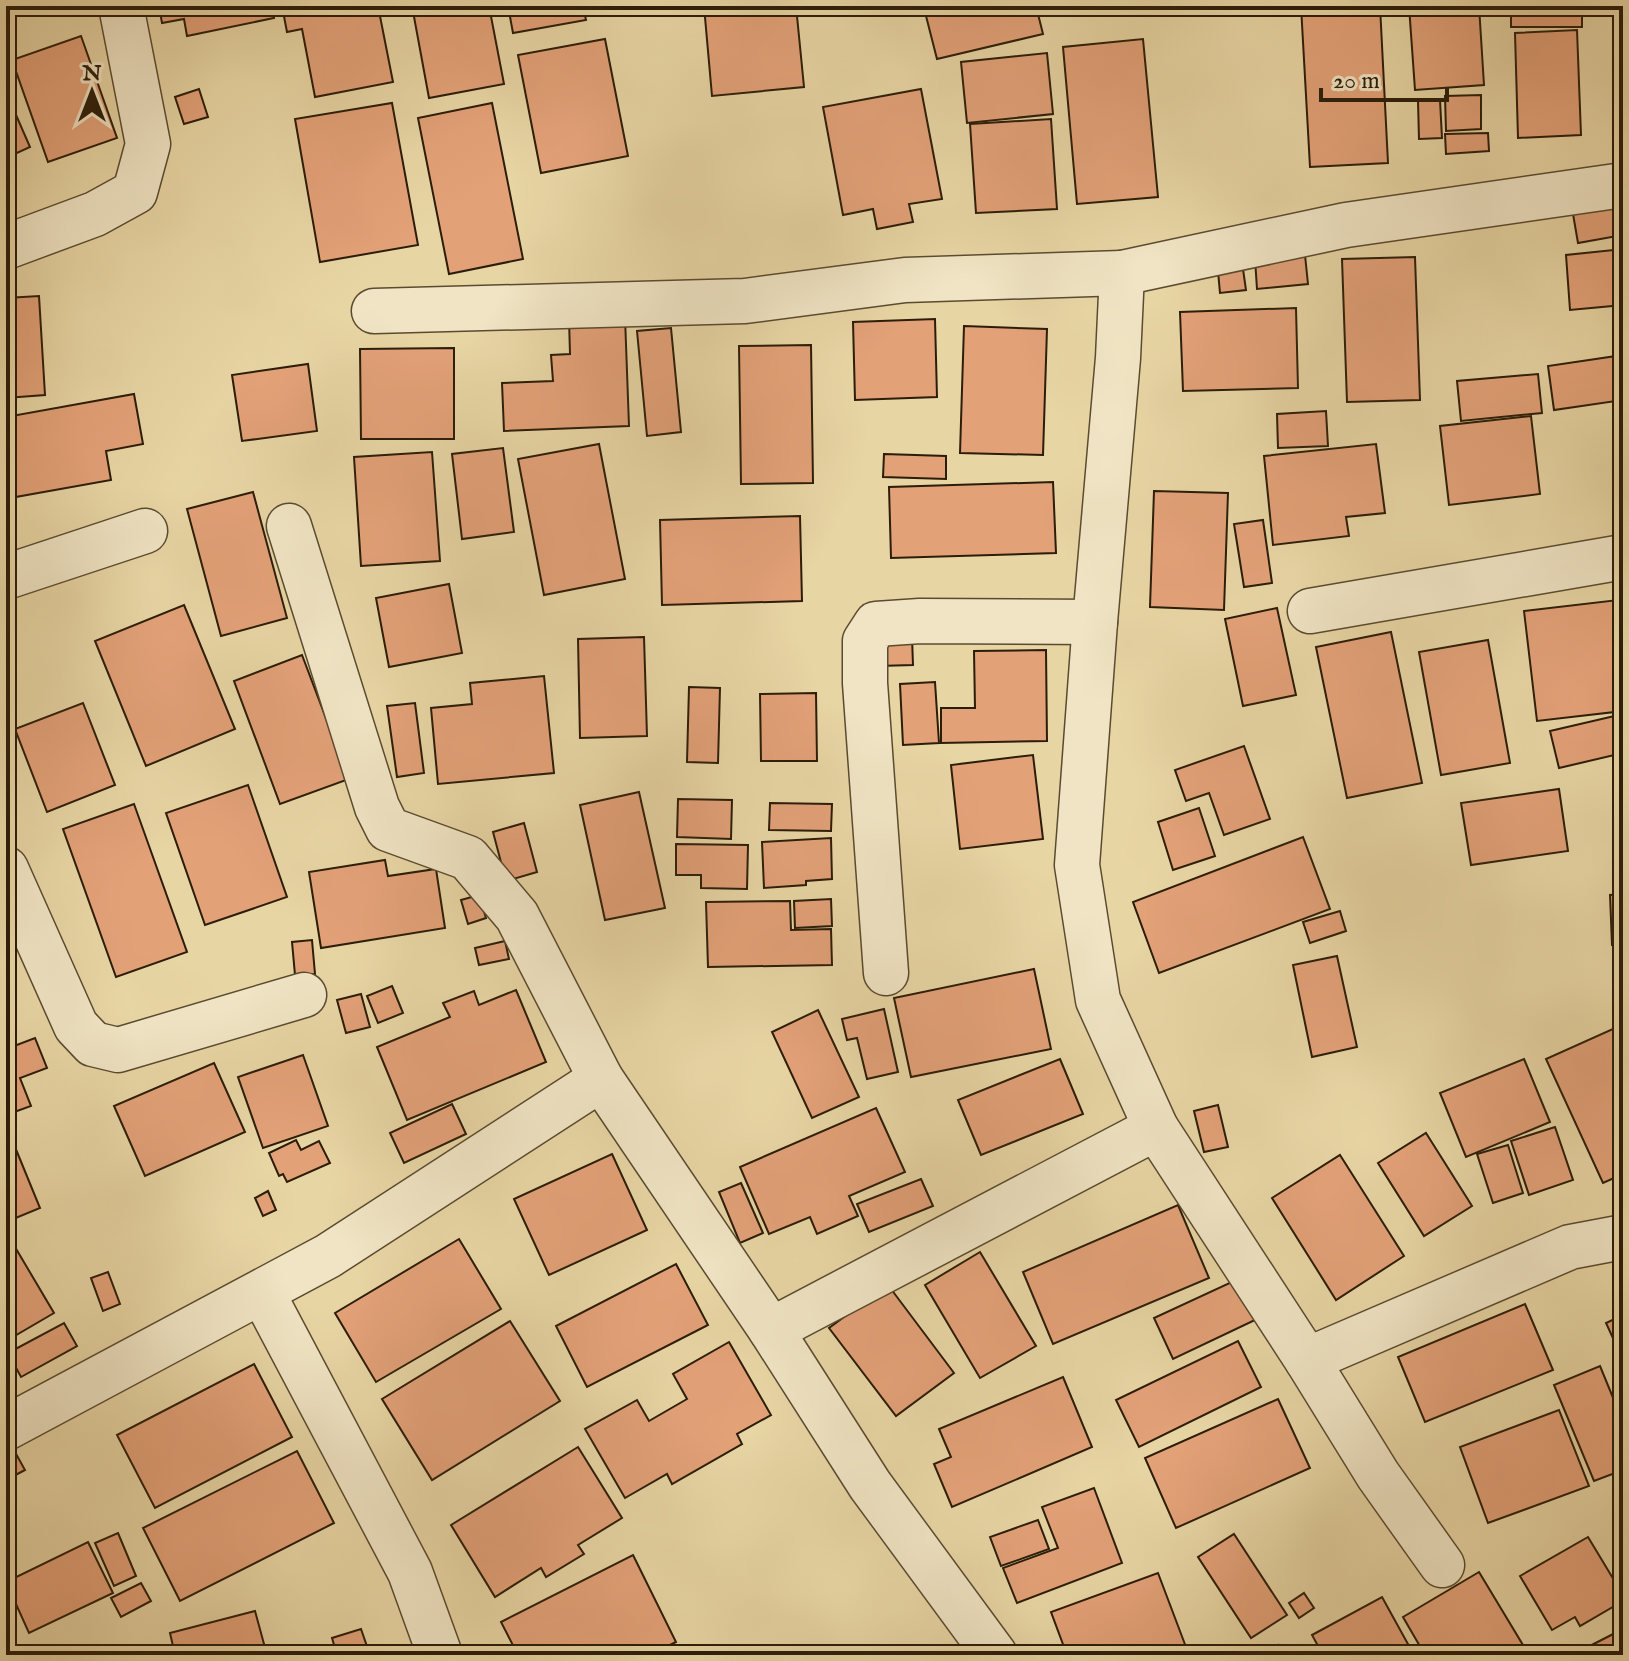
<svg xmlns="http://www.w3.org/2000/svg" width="1629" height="1661" viewBox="0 0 1629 1661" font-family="'IM FELL English',serif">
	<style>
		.building { fill: #e3a178; stroke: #2b1d09; stroke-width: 2 }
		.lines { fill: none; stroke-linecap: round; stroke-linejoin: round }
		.street-casing { stroke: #5a4b30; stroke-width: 47 }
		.street { stroke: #f0e4c4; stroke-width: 44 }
	</style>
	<rect width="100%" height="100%" fill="#e8d5a4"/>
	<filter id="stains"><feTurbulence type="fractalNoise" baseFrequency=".0025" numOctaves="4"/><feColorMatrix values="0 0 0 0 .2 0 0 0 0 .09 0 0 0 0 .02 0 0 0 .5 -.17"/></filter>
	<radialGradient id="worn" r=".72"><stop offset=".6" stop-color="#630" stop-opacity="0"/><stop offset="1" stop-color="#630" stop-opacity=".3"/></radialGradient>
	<!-- building -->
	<g class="building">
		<path d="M159 6H272L274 18 187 36 184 19 162 23Z"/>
		<path d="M282 6H378L393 82 315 97 302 29 287 32Z"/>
		<path d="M412 6H489L504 84 429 98Z"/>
		<path d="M508 6H583L586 20 513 33Z"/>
		<path d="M704 6H796L804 87 712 96Z"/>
		<path d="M967 6H1036L1043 34 937 59 926 16Z"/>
		<path d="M1106 6H1179L1108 16Z"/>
		<path d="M1301 6H1380L1388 163 1310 167Z"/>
		<path d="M1409 6H1479L1484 85 1415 90Z"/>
		<rect x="1511" y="6" width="71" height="21"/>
		<path d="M1577 30 1581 135 1518 138 1515 33Z"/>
		<path d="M81 36 117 138 48 162 12 60Z"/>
		<path d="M605 39 628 156 541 173 518 55Z"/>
		<path d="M1143 39 1158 197 1077 204 1063 47Z"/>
		<path d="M1047 53 1053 114 967 123 961 62Z"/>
		<path d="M199 89 208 117 184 124 175 97Z"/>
		<path d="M921 89 942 199 909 204 913 222 877 229 873 209 843 215 823 107Z"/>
		<path d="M6 92 30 147 6 158Z"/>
		<path d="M1481 95V129L1446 131 1445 96Z"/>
		<path d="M1440 100 1442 138 1419 139 1418 101Z"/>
		<path d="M392 103 418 245 320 262 295 119Z"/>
		<path d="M492 103 523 259 449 274 418 118Z"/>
		<path d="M1051 119 1057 209 976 213 970 124Z"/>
		<path d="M1488 133 1489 151 1446 154 1445 134Z"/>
		<path d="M1623 206V235L1578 243 1573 214Z"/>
		<path d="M1623 249V305L1570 310 1566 255Z"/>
		<path d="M1305 255 1308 284 1257 289 1255 259Z"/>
		<path d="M1415 257 1420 400 1347 402 1342 259Z"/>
		<path d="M1243 269 1246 290 1220 293 1218 271Z"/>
		<path d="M39 296 45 395 6 398V298Z"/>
		<path d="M1296 308 1298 388 1183 391 1180 312Z"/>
		<path d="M625 317 629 426 504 431 502 383 553 381 551 355 570 354 569 319Z"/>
		<path d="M935 319 937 397 855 400 853 322Z"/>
		<path d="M964 326 1047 329 1043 455 960 453Z"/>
		<path d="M671 328 681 432 647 436 637 331Z"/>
		<path d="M811 345 813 483 741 484 739 346Z"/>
		<path d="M454 348V439H361L360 349Z"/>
		<path d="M1623 355V400L1554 410 1548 366Z"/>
		<path d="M308 364 317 431 242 441 232 375Z"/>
		<path d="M1538 374 1542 413 1461 421 1457 381Z"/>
		<path d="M134 394 143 444 106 451 111 480 10 498 6 474V417Z"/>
		<path d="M1326 411 1328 446 1278 448 1277 414Z"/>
		<path d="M1531 416 1540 494 1449 505 1440 426Z"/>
		<path d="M599 444 625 579 544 595 518 459Z"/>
		<path d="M1376 444 1385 513 1346 517 1349 536 1273 545 1264 456Z"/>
		<path d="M503 448 514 532 462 539 452 454Z"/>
		<path d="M432 452 440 561 361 566 354 457Z"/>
		<path d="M884 454 946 456V479L883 477Z"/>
		<path d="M1053 482 1056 553 891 558 889 487Z"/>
		<path d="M1154 491 1228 493 1224 610 1150 607Z"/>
		<path d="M253 492 287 618 221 636 187 509Z"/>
		<path d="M800 516 802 601 662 605 660 520Z"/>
		<path d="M1263 520 1272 583 1244 587 1234 524Z"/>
		<path d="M449 584 462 653 389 667 376 598Z"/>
		<path d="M1618 600 1623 643V711L1537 721 1524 611Z"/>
		<path d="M184 605 235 729 146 766 95 641Z"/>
		<path d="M1277 608 1296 695 1243 706 1225 619Z"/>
		<path d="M1391 632 1422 783 1347 798 1316 647Z"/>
		<path d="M644 637 647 736 580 738 578 639Z"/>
		<path d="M877 637H912L913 665 878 666Z"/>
		<path d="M1488 640 1510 763 1441 775 1419 652Z"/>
		<path d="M1046 650 1047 741 941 743V708H975L974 651Z"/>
		<path d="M302 655 349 779 280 804 234 681Z"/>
		<path d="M544 676 554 773 438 784 431 708 472 704 470 683Z"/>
		<path d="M935 682 939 743 903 745 900 684Z"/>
		<path d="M689 687 720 688 718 763 687 762Z"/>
		<path d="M816 693 817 761H761L760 694Z"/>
		<path d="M83 703 115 785 47 812 15 729Z"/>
		<path d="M415 703 424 773 397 777 387 706Z"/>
		<path d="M1623 714V753L1559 768 1550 731Z"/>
		<path d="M1244 746 1270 819 1224 835 1209 793 1186 801 1175 770Z"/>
		<path d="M1033 755 1043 839 960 849 951 765Z"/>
		<path d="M248 785 287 897 205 925 166 813Z"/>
		<path d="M1559 789 1568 851 1471 865 1461 803Z"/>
		<path d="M639 792 665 908 605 920 580 805Z"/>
		<path d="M678 799 732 800 731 839 677 837Z"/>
		<path d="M770 803 832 804 831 831 769 830Z"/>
		<path d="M134 804 187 952 116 977 63 829Z"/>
		<path d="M1199 808 1215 856 1173 870 1158 822Z"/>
		<path d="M524 823 537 872 506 881 493 832Z"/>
		<path d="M1303 837 1330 909 1159 973 1133 902Z"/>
		<path d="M831 838 832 879 806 881V885L764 888 762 842Z"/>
		<path d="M676 844 748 845 747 889 701 888V875H676Z"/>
		<path d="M385 860 388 876 436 869 445 928 321 948 309 872Z"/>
		<path d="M1623 894V944L1612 945 1610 895Z"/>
		<path d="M479 895 486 918 468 924 461 900Z"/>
		<path d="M831 899 832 926 795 928 794 901Z"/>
		<path d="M790 901 791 930 831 929 832 965 708 967 706 902Z"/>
		<path d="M1340 911 1346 931 1310 943 1303 922Z"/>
		<path d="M312 940 315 974 295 975 292 942Z"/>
		<path d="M505 941 509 959 479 965 475 948Z"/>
		<path d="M1337 956 1357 1047 1312 1057 1293 965Z"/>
		<path d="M1034 969 1051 1049 911 1077 894 998Z"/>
		<path d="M392 986 403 1013 378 1023 367 996Z"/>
		<path d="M516 990 546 1062 407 1120 377 1047 450 1017 443 1003 474 991 479 1005Z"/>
		<path d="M361 994 370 1027 346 1033 337 1000Z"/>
		<path d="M884 1009 898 1072 867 1079 857 1038 847 1040 842 1019Z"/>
		<path d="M818 1010 859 1097 812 1118 772 1032Z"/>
		<path d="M1615 1028 1623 1045V1174L1603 1183 1546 1059Z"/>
		<path d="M35 1038 47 1068 20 1078 31 1106 6 1115V1040L9 1048Z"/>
		<path d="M303 1055 328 1126 263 1148 238 1077Z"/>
		<path d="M1060 1059 1083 1114 981 1155 958 1100Z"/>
		<path d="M1524 1059 1550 1122 1466 1157 1440 1093Z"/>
		<path d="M214 1063 245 1132 145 1176 114 1106Z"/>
		<path d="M452 1104 466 1134 404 1163 390 1133Z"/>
		<path d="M1218 1105 1228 1147 1204 1152 1194 1111Z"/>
		<path d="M876 1108 905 1172 849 1196 858 1216 817 1234 810 1217 769 1234 740 1167Z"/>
		<path d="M6 1125 40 1208 6 1222Z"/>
		<path d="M1555 1127 1573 1180 1529 1195 1511 1141Z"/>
		<path d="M1426 1133 1472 1206 1424 1236 1378 1163Z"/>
		<path d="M296 1140 301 1150 319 1141 330 1163 287 1182 283 1174 279 1176 269 1153Z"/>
		<path d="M1508 1145 1523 1193 1493 1203 1477 1154Z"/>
		<path d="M612 1154 647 1230 549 1275 514 1199Z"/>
		<path d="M1340 1155 1404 1256 1336 1300 1272 1198Z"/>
		<path d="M921 1179 933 1206 869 1232 857 1204Z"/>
		<path d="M741 1183 763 1233 740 1243 719 1192Z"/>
		<path d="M268 1191 276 1210 263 1216 255 1198Z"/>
		<path d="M1178 1205 1209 1278 1053 1344 1023 1272Z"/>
		<path d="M459 1239 501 1309 376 1382 335 1313Z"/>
		<path d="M15 1247 54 1313 6 1341V1252Z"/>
		<path d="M980 1252 1036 1346 980 1378 925 1285Z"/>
		<path d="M676 1264 708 1325 587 1387 556 1326Z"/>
		<path d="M108 1272 120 1304 103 1311 91 1278Z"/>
		<path d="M1236 1280 1255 1320 1173 1359 1154 1318Z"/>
		<path d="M888 1285 954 1373 896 1416 829 1328Z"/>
		<path d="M1525 1304 1553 1370 1425 1422 1398 1357Z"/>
		<path d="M1623 1315V1360L1606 1323Z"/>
		<path d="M510 1321 560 1401 432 1480 382 1399Z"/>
		<path d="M64 1323 77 1346 21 1377 8 1353Z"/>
		<path d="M1238 1341 1261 1387 1139 1447 1116 1400Z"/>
		<path d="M729 1342 771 1415 737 1434 742 1444 672 1484 667 1474 625 1498 585 1429 637 1400 649 1421 687 1399 673 1374Z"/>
		<path d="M254 1364 292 1437 155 1508 117 1435Z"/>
		<path d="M1600 1366 1623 1422V1470L1594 1481 1554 1385Z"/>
		<path d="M1063 1377 1092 1447 952 1507 934 1464 951 1457 939 1429Z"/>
		<path d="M1278 1399 1310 1468 1176 1528 1145 1458Z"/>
		<path d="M1559 1410 1589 1486 1488 1523 1460 1447Z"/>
		<path d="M10 1443 25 1470 6 1480V1445Z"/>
		<path d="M578 1447 622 1518 578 1545 584 1554 546 1577 541 1568 495 1597 451 1525Z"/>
		<path d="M297 1451 334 1523 180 1601 143 1528Z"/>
		<path d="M1094 1488 1122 1563 1017 1603 1003 1568 1058 1548 1042 1507Z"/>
		<path d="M1038 1520 1049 1549 1001 1566 990 1537Z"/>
		<path d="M118 1533 136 1576 114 1586 95 1543Z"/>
		<path d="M1234 1534 1287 1615 1251 1638 1198 1557Z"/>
		<path d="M1588 1537 1623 1595V1601L1580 1626 1575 1617 1552 1630 1520 1576Z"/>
		<path d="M88 1542 113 1593 29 1633 6 1582Z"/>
		<path d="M633 1555 676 1642 650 1655H518L501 1622Z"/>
		<path d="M1479 1572 1529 1655H1425L1403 1617Z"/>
		<path d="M1158 1573 1189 1655H1067L1051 1612Z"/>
		<path d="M141 1583 151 1601 121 1617 111 1598Z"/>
		<path d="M1304 1593 1314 1608 1299 1618 1289 1603Z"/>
		<path d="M1382 1597 1414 1655H1323L1312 1635Z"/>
		<path d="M255 1611 267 1655H175L170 1633Z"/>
		<path d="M361 1629 370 1655H337L332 1638Z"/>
		<path d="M1623 1629V1655H1580L1578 1652Z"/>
		<path d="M1278 1645 1283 1655H1261Z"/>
		<path d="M160 1647 161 1655H104Z"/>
	</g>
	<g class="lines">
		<defs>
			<g id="street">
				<path d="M6 247 95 214 135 192 148 144 121 6"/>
				<path d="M374 311 745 301 905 280 1122 273"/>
				<path d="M289 526 377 807 388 829 468 858 517 916 601 1079 771 1330 870 1485 995 1655"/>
				<path d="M6 577 145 531"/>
				<path d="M1310 611 1623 557"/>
				<path d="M6 869 76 1026 93 1044 118 1050 304 995"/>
				<path d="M886 973 865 683V641L876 624 920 621 1095 622"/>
				<path d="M262 1292 410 1572 440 1655"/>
				<path d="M771 1330 1156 1128"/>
				<path d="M1307 1360 1570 1247 1623 1237"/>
				<path d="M6 1428 328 1256 601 1079"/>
				<path d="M1442 1565 1378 1475 1307 1360 1156 1128 1098 1000 1077 865 1095 622 1118 358 1122 273 1346 225 1623 185"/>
			</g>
		</defs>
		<!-- street casing -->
		<use href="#street" class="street-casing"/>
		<!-- street -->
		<use href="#street" class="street"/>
	</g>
	<!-- margin -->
	<rect width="1629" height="1661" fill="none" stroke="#e8d5a4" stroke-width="32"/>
	<rect x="8" y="8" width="1613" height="1645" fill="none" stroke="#2b1d09" stroke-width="4"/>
	<rect x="16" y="16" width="1597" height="1629" fill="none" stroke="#2b1d09" stroke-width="2"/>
	<!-- north arrow -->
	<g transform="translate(92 92)" stroke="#f0e4c4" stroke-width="6" paint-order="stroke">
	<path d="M0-6L14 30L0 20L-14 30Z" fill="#2b1d09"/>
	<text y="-12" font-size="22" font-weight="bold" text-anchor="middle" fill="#2b1d09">N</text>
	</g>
	<!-- scale -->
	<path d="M1321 88v12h126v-12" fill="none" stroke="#2b1d09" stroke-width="4"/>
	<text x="1333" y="88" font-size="24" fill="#2b1d09" stroke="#f0e4c4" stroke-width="6" paint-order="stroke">20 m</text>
	<rect width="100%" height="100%" filter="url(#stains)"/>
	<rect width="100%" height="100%" fill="url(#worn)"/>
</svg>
